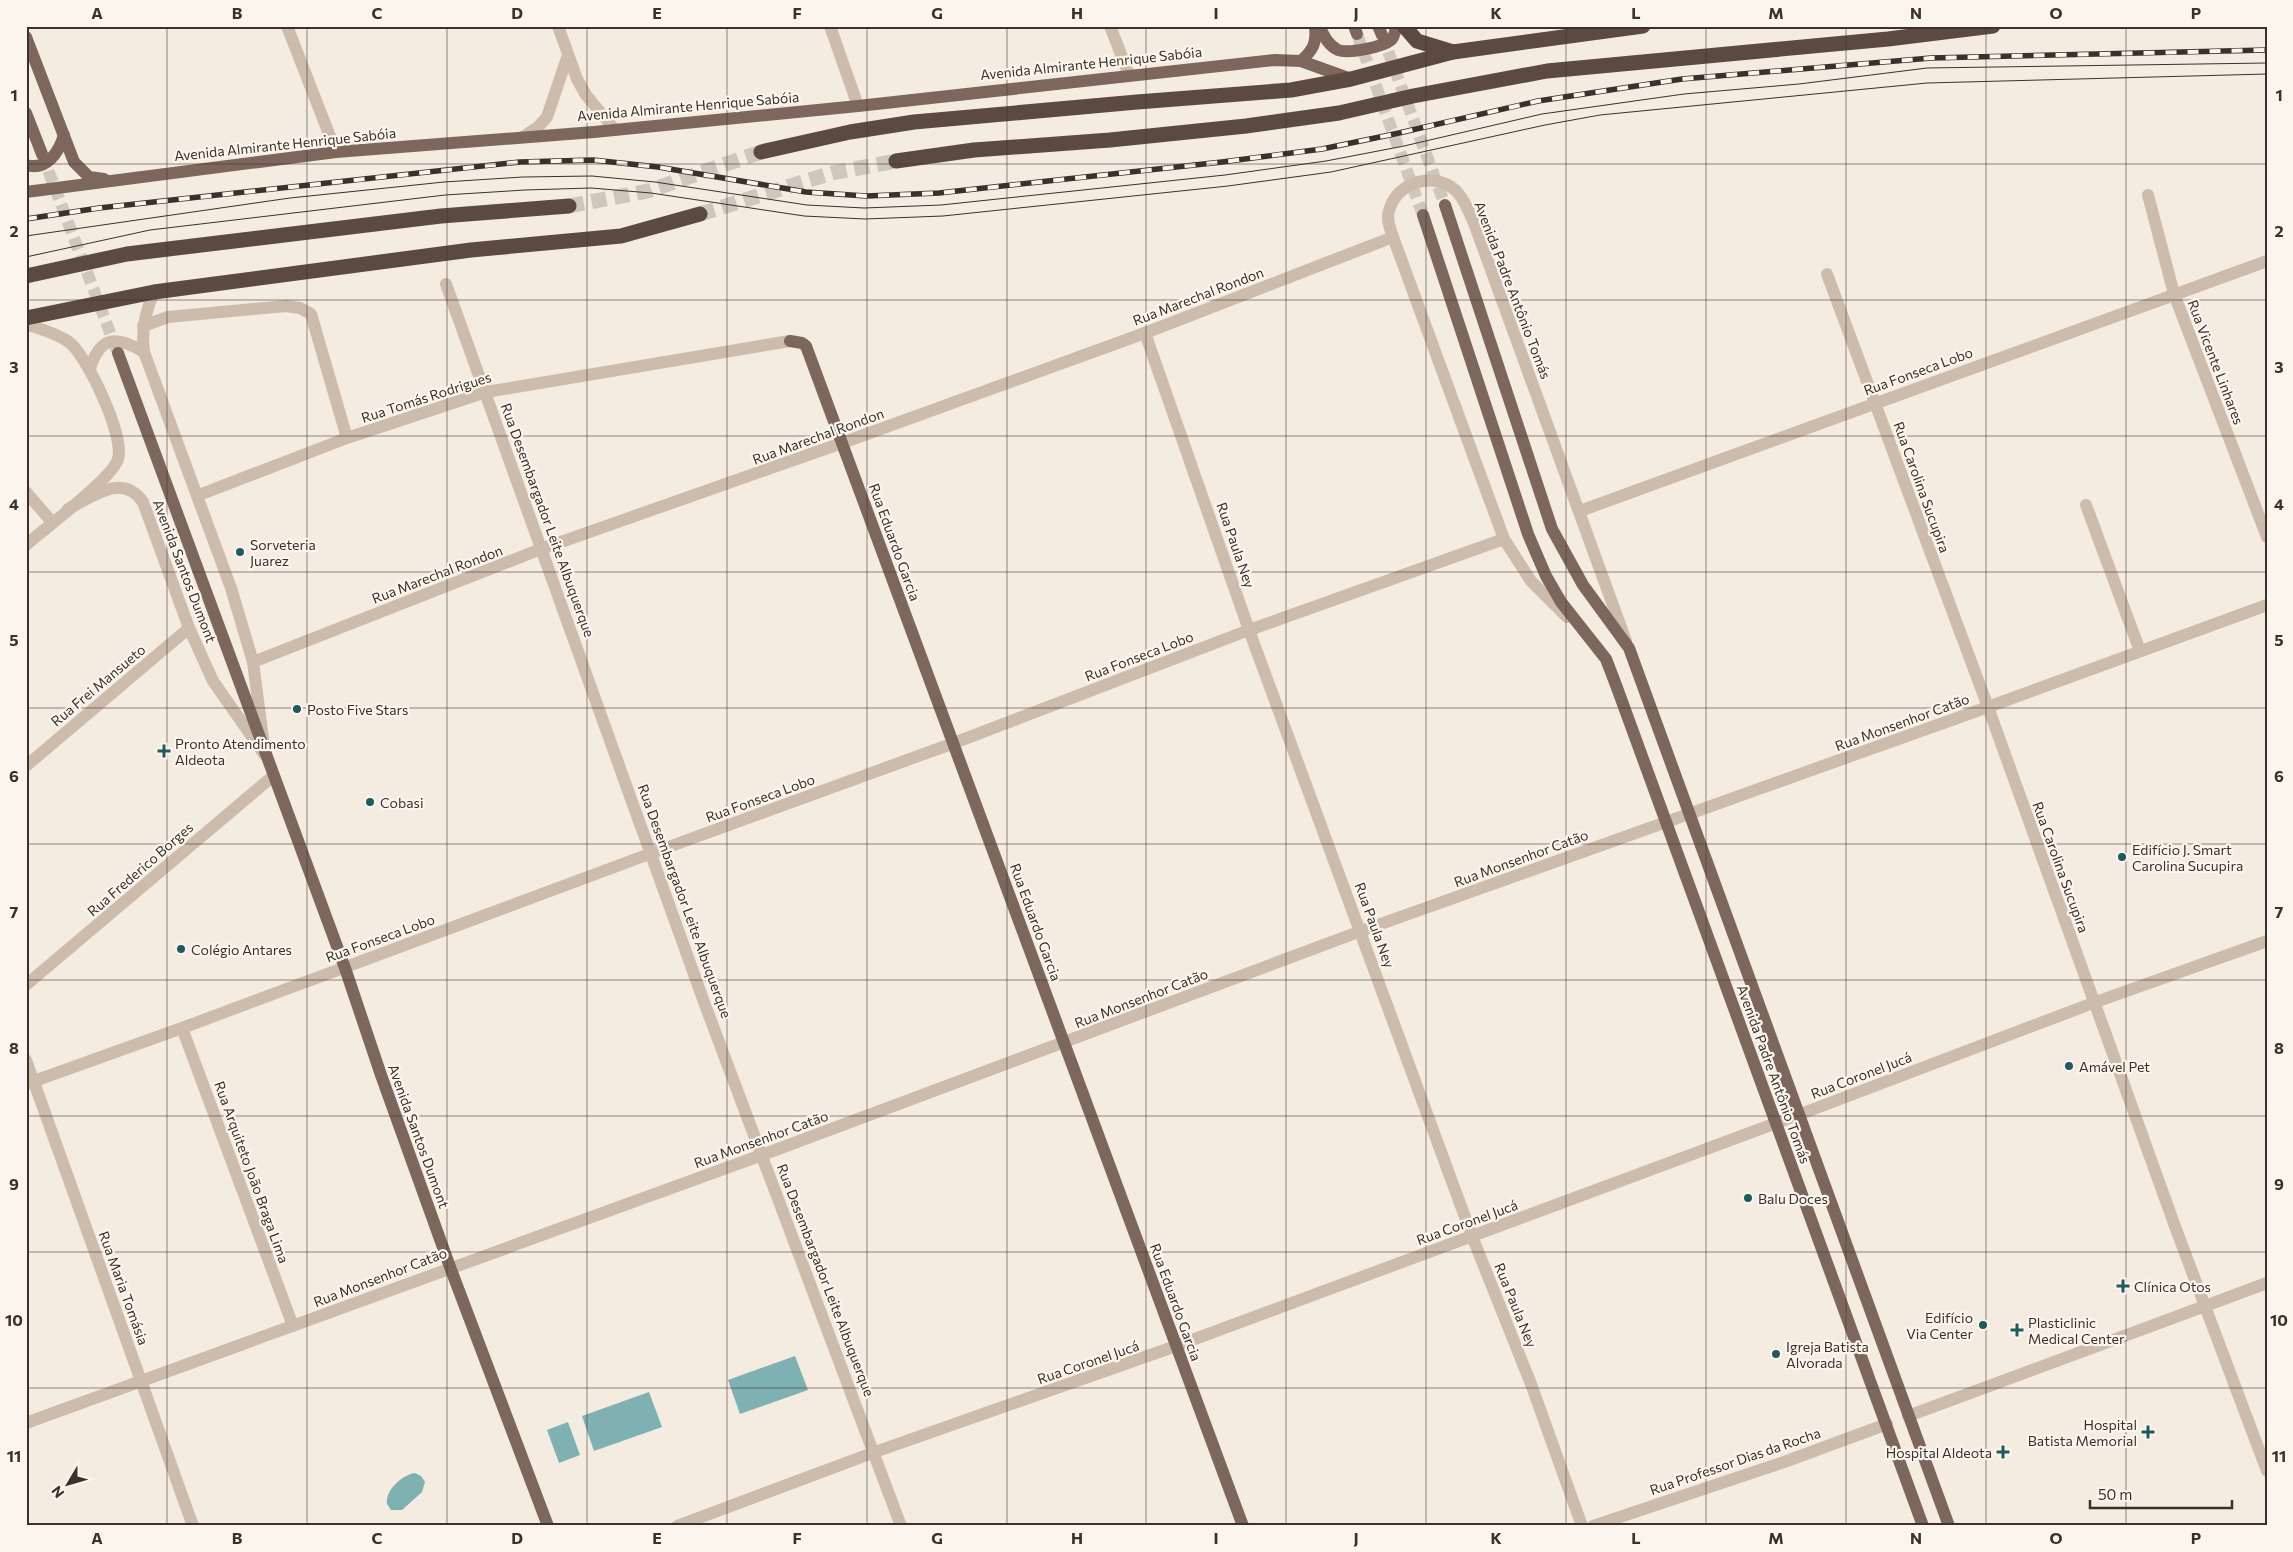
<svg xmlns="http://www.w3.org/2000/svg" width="2293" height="1552" viewBox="0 0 2293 1552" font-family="Commissioner,sans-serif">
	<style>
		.water { fill: #7fb0b2 }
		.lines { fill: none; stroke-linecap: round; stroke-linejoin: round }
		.major-tunnel { stroke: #cfc6bd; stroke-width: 12; stroke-dasharray: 12 6; stroke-linecap: butt }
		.highway-tunnel { stroke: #cfc6bd; stroke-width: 15; stroke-dasharray: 15 8; stroke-linecap: butt }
		.minor { stroke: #cdbbac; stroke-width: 12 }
		.major { stroke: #7d675c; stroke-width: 12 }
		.highway { stroke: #5c4a42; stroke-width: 15 }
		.tram { stroke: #3b302b; stroke-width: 1 }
		.rail-casing { stroke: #3b302b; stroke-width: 5.5 }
		.rail { stroke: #fbf5ee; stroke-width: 4; stroke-dasharray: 11; stroke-linecap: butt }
		.grid { fill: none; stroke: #3b302b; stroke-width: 1; stroke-opacity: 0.55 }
		.poi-dot { fill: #1f5a5e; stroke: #fbf5ee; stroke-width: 2 }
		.labels { text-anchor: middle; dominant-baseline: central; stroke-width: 4.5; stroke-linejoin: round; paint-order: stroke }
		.street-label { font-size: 14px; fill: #3b302b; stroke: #fbf5ee }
		.poi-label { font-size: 14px; fill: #3b302b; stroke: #fbf5ee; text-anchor: start }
		.neatline { fill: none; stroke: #3b302b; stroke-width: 2 }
		.grid-label { font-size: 16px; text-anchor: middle; font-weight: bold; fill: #3b302b }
	</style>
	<rect width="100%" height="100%" fill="#f4ebe1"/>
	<!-- water -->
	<g class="water">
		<path d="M795 1356 808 1390 740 1414 728 1380Z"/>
		<path d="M649 1392 662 1427 594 1451 582 1416Z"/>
		<path d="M568 1422 580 1455 559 1463 547 1430Z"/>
		<path d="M415 1473 421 1476 425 1482 422 1492 402 1510H391L387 1504C385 1490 402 1475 415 1473Z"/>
	</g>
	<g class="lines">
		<!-- major-tunnel -->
		<g class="major-tunnel">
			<path d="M1357 34 1423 215"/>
			<path d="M1382 35 1445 205"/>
			<path d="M42 154 117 351"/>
		</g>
		<!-- highway-tunnel -->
		<g class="highway-tunnel">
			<path d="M569 206 648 191 761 152"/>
			<path d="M700 214 832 173 896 161"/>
		</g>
		<!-- minor -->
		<g class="minor">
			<path d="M287 26 336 152"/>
			<path d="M558 26 577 79 586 95 615 130"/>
			<path d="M830 26 858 106"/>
			<path d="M1110 26 1129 75"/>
			<path d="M523 137 538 127 547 117 568 55"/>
			<path d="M2148 195 2174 294 2267 537"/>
			<path d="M1827 274 1988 707 2176 1229 2267 1471"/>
			<path d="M446 284 704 1002 901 1526"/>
			<path d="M154 292C145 312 141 330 144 352L231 588 253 662 263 739"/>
			<path d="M26 324C40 329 56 333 69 342 87 356 125 436 118 459 112 479 45 528 26 545"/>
			<path d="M143 326 168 317 286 306 300 308 311 314 347 438"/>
			<path d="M1145 333 1249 630 1472 1236 1531 1384 1582 1526"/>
			<path d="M90 369C100 335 117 336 144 352"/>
			<path d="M26 492 52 522"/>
			<path d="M199 495 347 438 486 392 790 341"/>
			<path d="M2086 505 2140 651"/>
			<path d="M68 509C92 497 122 472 143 502L189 628 213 681 264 754"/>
			<path d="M1580 511 2267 261"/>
			<path d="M1567 617 1531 581 1504 539 1393 237C1390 228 1386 219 1389 211 1396 185 1425 174 1448 185 1462 192 1468 210 1474 223L1626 641"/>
			<path d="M253 662 541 549 842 443 1145 333 1393 237"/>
			<path d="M26 766 189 628"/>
			<path d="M26 985 273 776"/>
			<path d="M182 1028 293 1326"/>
			<path d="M26 1060 193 1526"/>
			<path d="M26 1084 182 1028 652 853 954 743 1249 630 1504 539"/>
			<path d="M1908 1416 2267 1283"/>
			<path d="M26 1423 762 1155 1361 931 1988 707 2267 605"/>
			<path d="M677 1526 875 1452 1176 1346 1798 1115 2093 1003 2267 941"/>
			<path d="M1593 1526 1787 1461 1887 1424"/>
		</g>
		<!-- major -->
		<g class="major">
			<path d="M1319 26C1324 36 1328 45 1338 50 1348 54 1383 47 1391 40 1395 36 1395 32 1396 26"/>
			<path d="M1354 26 1357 34"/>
			<path d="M1378 26 1382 35"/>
			<path d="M26 37 74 162 89 177 104 179"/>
			<path d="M1301 61C1313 50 1317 43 1315 26"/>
			<path d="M26 113 42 154"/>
			<path d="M26 165C47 171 59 152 64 135"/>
			<path d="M26 192 336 152 594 132 858 106 1275 60 1301 61 1351 79"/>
			<path d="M1445 205 1552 529 1583 585 1629 648 1949 1526"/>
			<path d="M1423 215 1528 534 1546 576 1561 602 1606 659 1616 685 1923 1526"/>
			<path d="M790 341 802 343 806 346 1243 1526"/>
			<path d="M118 353 345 968 381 1075 450 1267 548 1526"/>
		</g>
		<!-- highway -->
		<g class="highway">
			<path d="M1404 26 1417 41 1453 52"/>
			<path d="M761 152 850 132 914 122 1137 102 1291 90 1351 79 1453 52 1643 26"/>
			<path d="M896 161 974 150 1110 140 1246 126 1339 113 1413 96 1547 71 1888 39 1993 26"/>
			<path d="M26 276 127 254 441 216 569 206"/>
			<path d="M26 318 154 292 471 250 621 236 700 214"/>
		</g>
		<!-- tram -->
		<g class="tram">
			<path d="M26 236 290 198 444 182 523 177 592 176 655 182 807 205 864 208 941 205 1225 175 1326 161 1404 146 1542 114 1684 94 1799 84 1927 68 2267 63"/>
			<path d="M26 257 150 230 445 195 525 190 591 188 651 193 804 216 865 219 943 216 1228 186 1331 172 1545 125 1600 115 1927 83 2267 74"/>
		</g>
		<defs>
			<path id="rail" d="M26 219 99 208 520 162 593 160 658 167 806 192 866 196 939 193 1222 162 1322 149 1399 133 1538 101 1682 79 1931 58 2267 50"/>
		</defs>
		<!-- rail casing -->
		<use href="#rail" class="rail-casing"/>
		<!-- rail -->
		<use href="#rail" class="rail"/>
	</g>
	<!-- grid -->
	<path class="grid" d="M167 26V1526M307 26V1526M447 26V1526M587 26V1526M727 26V1526M867 26V1526M1007 26V1526M1146 26V1526M1286 26V1526M1426 26V1526M1566 26V1526M1706 26V1526M1846 26V1526M1986 26V1526M2126 26V1526M26 164H2267M26 300H2267M26 436H2267M26 572H2267M26 708H2267M26 844H2267M26 980H2267M26 1116H2267M26 1252H2267M26 1388H2267"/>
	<!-- markers -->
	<g class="poi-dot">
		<circle cx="240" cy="552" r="5"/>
		<circle cx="297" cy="709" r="5"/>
		<path d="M161.5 743.5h5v5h5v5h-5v5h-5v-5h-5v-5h5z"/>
		<circle cx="370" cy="802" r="5"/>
		<circle cx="2122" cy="857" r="5"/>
		<circle cx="181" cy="949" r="5"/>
		<circle cx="2069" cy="1066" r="5"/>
		<circle cx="1748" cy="1198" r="5"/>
		<path d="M2120.5 1278.5h5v5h5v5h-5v5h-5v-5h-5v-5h5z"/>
		<circle cx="1983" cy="1325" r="5"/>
		<path d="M2014.5 1322.5h5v5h5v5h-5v5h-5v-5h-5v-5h5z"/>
		<circle cx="1776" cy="1354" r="5"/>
		<path d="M2145.5 1424.5h5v5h5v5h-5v5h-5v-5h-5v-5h5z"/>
		<path d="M2000.5 1444.5h5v5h5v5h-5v5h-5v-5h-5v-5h5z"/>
	</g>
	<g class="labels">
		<!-- street labels -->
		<g class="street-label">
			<text transform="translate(1091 63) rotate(-6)">Avenida Almirante Henrique Sabóia</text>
			<text transform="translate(688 106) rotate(-5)">Avenida Almirante Henrique Sabóia</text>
			<text transform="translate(285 144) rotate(-6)">Avenida Almirante Henrique Sabóia</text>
			<text transform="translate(1513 290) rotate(69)">Avenida Padre Antônio Tomás</text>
			<text transform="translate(1198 296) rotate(-21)">Rua Marechal Rondon</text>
			<text transform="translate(2216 362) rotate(69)">Rua Vicente Linhares</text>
			<text transform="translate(1918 371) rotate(-20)">Rua Fonseca Lobo</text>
			<text transform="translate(426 397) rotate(-18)">Rua Tomás Rodrigues</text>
			<text transform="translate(818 436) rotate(-20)">Rua Marechal Rondon</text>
			<text transform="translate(1922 487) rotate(70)">Rua Carolina Sucupira</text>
			<text transform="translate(548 520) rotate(70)">Rua Desembargador Leite Albuquerque</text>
			<text transform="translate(895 542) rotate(70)">Rua Eduardo Garcia</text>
			<text transform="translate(1236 545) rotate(71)">Rua Paula Ney</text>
			<text transform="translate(185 571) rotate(69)">Avenida Santos Dumont</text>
			<text transform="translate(437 574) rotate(-21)">Rua Marechal Rondon</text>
			<text transform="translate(1139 656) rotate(-21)">Rua Fonseca Lobo</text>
			<text transform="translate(98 685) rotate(-40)">Rua Frei Mansueto</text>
			<text transform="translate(1902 722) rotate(-20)">Rua Monsenhor Catão</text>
			<text transform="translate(760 798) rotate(-20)">Rua Fonseca Lobo</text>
			<text transform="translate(1521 858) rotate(-20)">Rua Monsenhor Catão</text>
			<text transform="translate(2061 867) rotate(70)">Rua Carolina Sucupira</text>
			<text transform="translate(140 869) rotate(-41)">Rua Frederico Borges</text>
			<text transform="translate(685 901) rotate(70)">Rua Desembargador Leite Albuquerque</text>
			<text transform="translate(1036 922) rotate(70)">Rua Eduardo Garcia</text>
			<text transform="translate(1375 925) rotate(70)">Rua Paula Ney</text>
			<text transform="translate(380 938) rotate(-20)">Rua Fonseca Lobo</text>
			<text transform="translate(1141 998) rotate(-21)">Rua Monsenhor Catão</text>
			<text transform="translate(1774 1074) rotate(70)">Avenida Padre Antônio Tomás</text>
			<text transform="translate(1861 1075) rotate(-21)">Rua Coronel Jucá</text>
			<text transform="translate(419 1136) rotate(70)">Avenida Santos Dumont</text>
			<text transform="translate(761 1139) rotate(-20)">Rua Monsenhor Catão</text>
			<text transform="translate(252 1172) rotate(70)">Rua Arquiteto João Braga Lima</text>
			<text transform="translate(1467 1222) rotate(-20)">Rua Coronel Jucá</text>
			<text transform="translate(380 1277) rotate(-21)">Rua Monsenhor Catão</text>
			<text transform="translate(826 1280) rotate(69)">Rua Desembargador Leite Albuquerque</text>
			<text transform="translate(124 1288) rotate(70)">Rua Maria Tomásia</text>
			<text transform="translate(1176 1302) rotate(70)">Rua Eduardo Garcia</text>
			<text transform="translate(1516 1305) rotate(68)">Rua Paula Ney</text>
			<text transform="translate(1088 1362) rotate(-19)">Rua Coronel Jucá</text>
			<text transform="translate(1735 1461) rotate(-19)">Rua Professor Dias da Rocha</text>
		</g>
		<!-- poi labels -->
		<g class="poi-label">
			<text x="250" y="544">Sorveteria<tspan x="250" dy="16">Juarez</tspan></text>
			<text x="307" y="709">Posto Five Stars</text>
			<text x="175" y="743">Pronto Atendimento<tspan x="175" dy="16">Aldeota</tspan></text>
			<text x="380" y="802">Cobasi</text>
			<text x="2132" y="849">Edifício J. Smart<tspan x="2132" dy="16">Carolina Sucupira</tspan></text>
			<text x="191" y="949">Colégio Antares</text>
			<text x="2079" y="1066">Amável Pet</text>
			<text x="1758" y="1198">Balu Doces</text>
			<text x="2134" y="1286">Clínica Otos</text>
			<text x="1973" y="1317" text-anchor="end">Edifício<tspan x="1973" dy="16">Via Center</tspan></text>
			<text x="2028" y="1322">Plasticlinic<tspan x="2028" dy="16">Medical Center</tspan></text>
			<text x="1786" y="1346">Igreja Batista<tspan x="1786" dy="16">Alvorada</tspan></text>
			<text x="2137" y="1424" text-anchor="end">Hospital<tspan x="2137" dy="16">Batista Memorial</tspan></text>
			<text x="1992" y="1452" text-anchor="end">Hospital Aldeota</text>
		</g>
	</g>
	<!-- border -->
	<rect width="2293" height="1552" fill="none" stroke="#fbf5ee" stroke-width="55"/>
	<!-- north arrow -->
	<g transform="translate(68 1484) rotate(232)" stroke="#fbf5ee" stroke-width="4" paint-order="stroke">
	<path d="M0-4L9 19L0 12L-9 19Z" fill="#3b302b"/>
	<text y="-8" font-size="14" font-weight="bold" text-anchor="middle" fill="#3b302b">N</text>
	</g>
	<!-- scale -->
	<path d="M2090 1500v8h142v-8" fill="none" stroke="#3b302b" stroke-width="2.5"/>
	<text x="2098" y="1500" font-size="15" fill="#3b302b" stroke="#fbf5ee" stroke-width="4" paint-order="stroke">50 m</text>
	<rect x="28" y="28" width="2238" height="1496" class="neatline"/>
	<g class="grid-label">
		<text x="97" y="19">A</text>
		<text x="237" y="19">B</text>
		<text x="377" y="19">C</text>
		<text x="517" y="19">D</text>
		<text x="657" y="19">E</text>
		<text x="797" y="19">F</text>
		<text x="937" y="19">G</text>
		<text x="1077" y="19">H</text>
		<text x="1216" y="19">I</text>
		<text x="1356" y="19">J</text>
		<text x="1496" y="19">K</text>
		<text x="1636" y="19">L</text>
		<text x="1776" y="19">M</text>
		<text x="1916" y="19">N</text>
		<text x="2056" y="19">O</text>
		<text x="2196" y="19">P</text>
		<text x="14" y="101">1</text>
		<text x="2279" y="101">1</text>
		<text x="14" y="237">2</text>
		<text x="2279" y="237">2</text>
		<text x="14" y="373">3</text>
		<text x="2279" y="373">3</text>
		<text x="14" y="510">4</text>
		<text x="2279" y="510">4</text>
		<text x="14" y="646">5</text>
		<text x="2279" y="646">5</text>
		<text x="14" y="782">6</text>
		<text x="2279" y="782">6</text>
		<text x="14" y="918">7</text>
		<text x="2279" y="918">7</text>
		<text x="14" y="1054">8</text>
		<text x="2279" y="1054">8</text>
		<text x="14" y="1190">9</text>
		<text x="2279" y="1190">9</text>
		<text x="14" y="1326">10</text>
		<text x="2279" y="1326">10</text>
		<text x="14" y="1462">11</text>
		<text x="2279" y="1462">11</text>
		<text x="97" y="1544">A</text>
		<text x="237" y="1544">B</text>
		<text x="377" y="1544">C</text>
		<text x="517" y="1544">D</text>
		<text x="657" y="1544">E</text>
		<text x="797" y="1544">F</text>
		<text x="937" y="1544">G</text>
		<text x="1077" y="1544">H</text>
		<text x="1216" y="1544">I</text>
		<text x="1356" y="1544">J</text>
		<text x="1496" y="1544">K</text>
		<text x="1636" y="1544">L</text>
		<text x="1776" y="1544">M</text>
		<text x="1916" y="1544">N</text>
		<text x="2056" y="1544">O</text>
		<text x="2196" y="1544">P</text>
	</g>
</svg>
